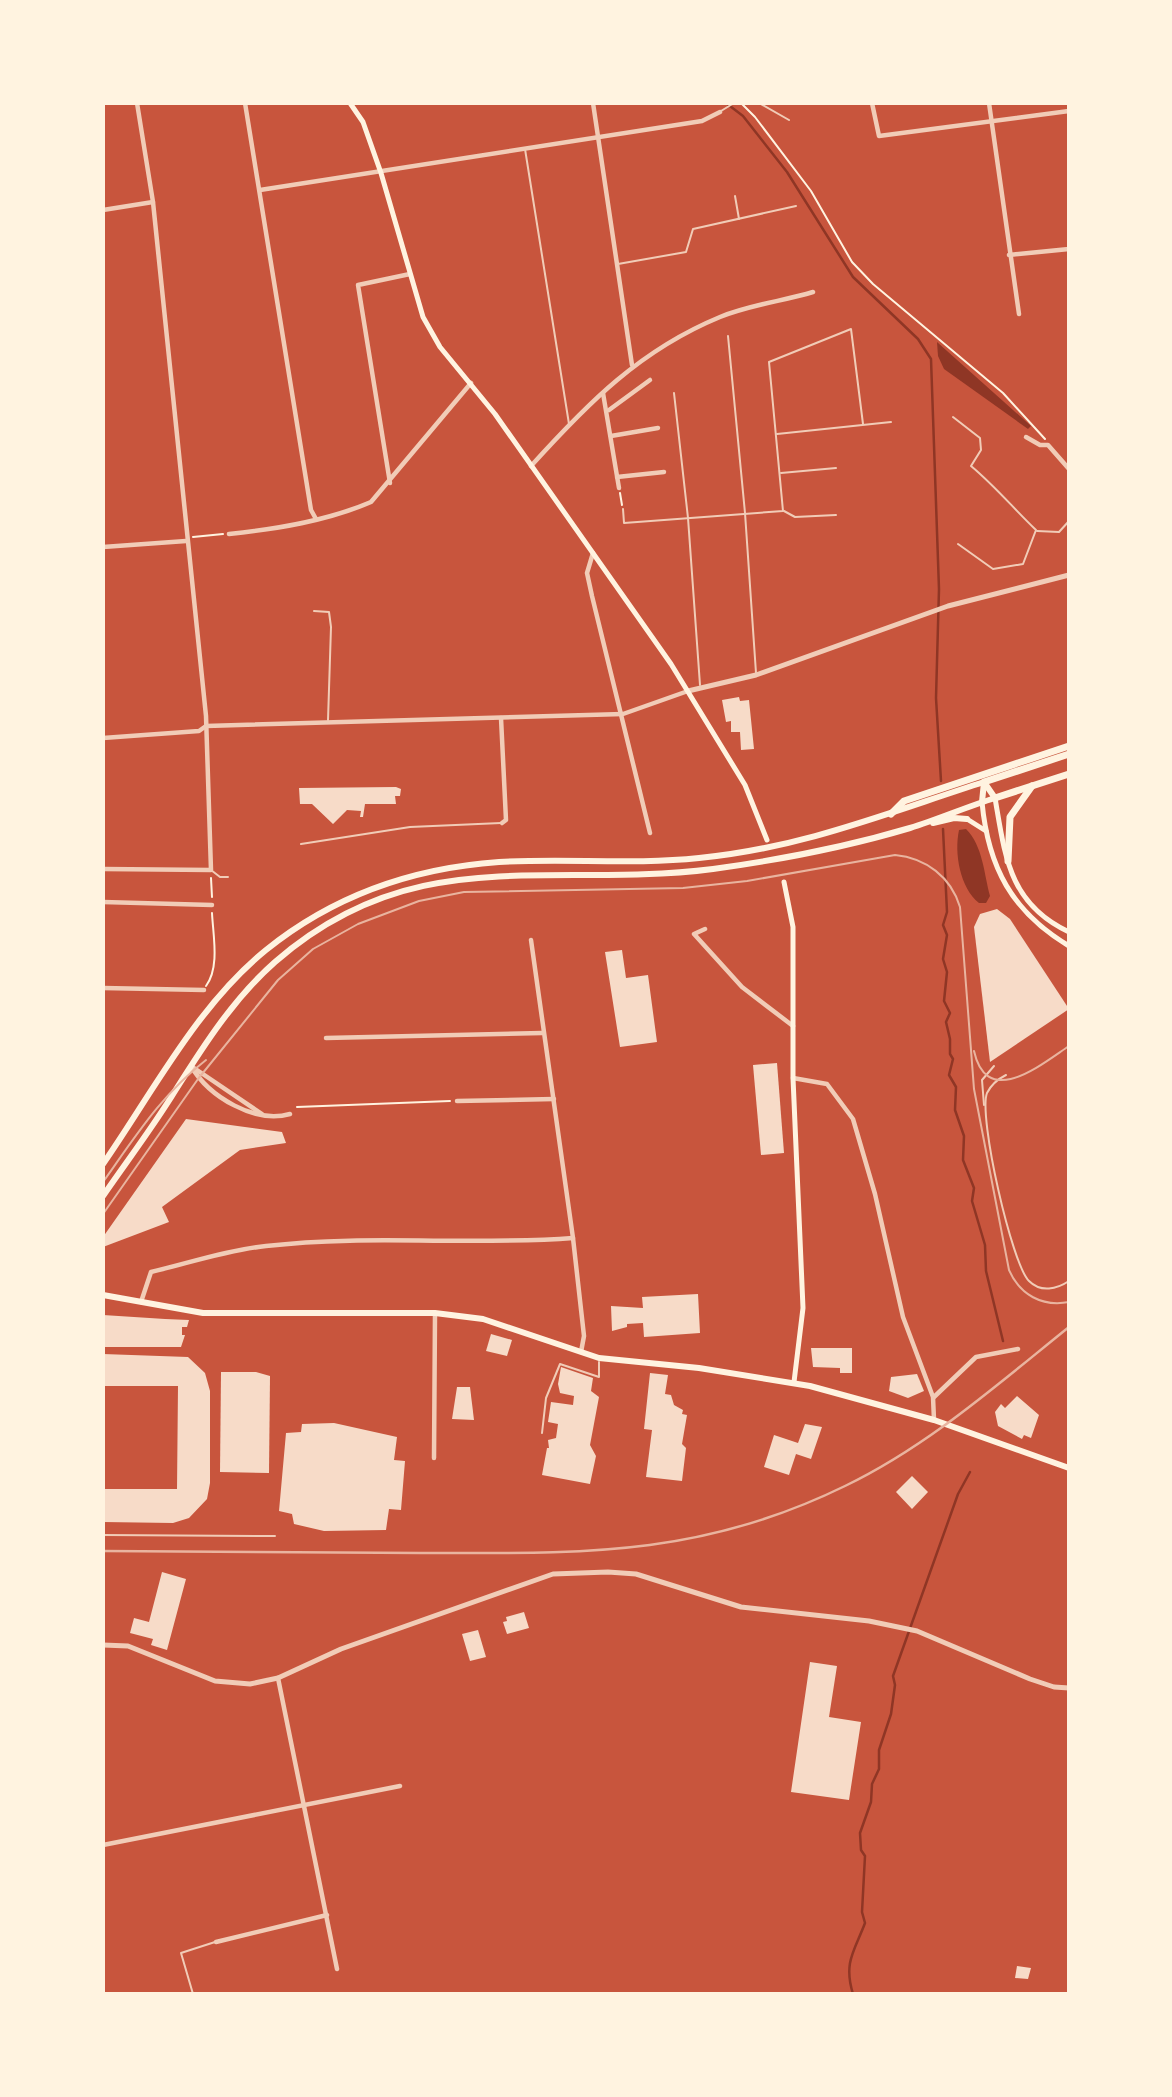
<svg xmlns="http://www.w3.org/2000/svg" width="1172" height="2097" viewBox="0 0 1172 2097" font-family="Karla,sans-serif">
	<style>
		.water { fill: #8f3625 }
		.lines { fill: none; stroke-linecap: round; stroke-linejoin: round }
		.stream { stroke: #8f3625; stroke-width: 2.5 }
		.building { fill: #f7dbc8 }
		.path { stroke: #fff3e0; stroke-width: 2 }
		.service { stroke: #f1ccb7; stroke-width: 2 }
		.minor { stroke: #f1ccb7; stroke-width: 4.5 }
		.tertiary { stroke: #f1ccb7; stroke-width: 5 }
		.secondary { stroke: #fff3e0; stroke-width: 5 }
		.primary { stroke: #fff3e0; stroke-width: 6 }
		.motorway { stroke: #fff3e0; stroke-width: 7 }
		.tram { stroke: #e9b49f; stroke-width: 2 }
		.rail { stroke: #e9b49f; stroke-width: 2.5 }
	</style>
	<rect width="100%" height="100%" fill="#c8553d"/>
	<!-- water -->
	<g class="water">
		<path d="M937 342 1031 426 1028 429 944 369 938 356Z"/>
		<path d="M966 829C983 846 984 874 990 896L986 903H979C960 888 954 853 959 830Z"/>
	</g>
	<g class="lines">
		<!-- stream -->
		<g class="stream">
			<path d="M726 103 743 116 787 172 853 277 918 339 931 359 939 589 936 698 941 781"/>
			<path d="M943 829 947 912 943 925 947 935 943 959 947 972 944 1001 950 1013 946 1022 950 1039V1054L953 1059 949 1075 956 1087 955 1110 964 1136 963 1160 974 1188 972 1201 985 1245 986 1271 1003 1341"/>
			<path d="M853 1994C843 1962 855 1950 865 1923L862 1912 865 1856 861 1850 860 1833 871 1802 872 1784 879 1769V1750L891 1714 895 1685 893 1676 958 1494 970 1472"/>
		</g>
	</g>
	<!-- building -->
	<g class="building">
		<path d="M739 697 740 701 749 700 754 749 741 750 740 732H731V721L726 722 722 700Z"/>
		<path d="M396 787 401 789 400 796H395L396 804H365L363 817H360L361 811 347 810 333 824 312 804H300L299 788Z"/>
		<path d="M997 909 1010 919 1069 1009 990 1062 974 927 980 914Z"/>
		<path d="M622 950 626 978 648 975 657 1042 620 1047 605 952Z"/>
		<path d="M777 1063 784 1153 761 1155 753 1065Z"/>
		<path d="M186 1119 282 1132 286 1143 240 1150 162 1207 169 1222 103 1247V1237Z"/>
		<path d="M698 1294 700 1333 644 1337 643 1323 627 1324V1327L612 1331 611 1306 643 1308 642 1297Z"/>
		<path d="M103 1315 165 1319 189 1320 187 1327H182V1335H185L181 1347H103Z"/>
		<path d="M491 1334 512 1340 507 1356 486 1351Z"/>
		<path d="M811 1348H852V1373H840V1368L813 1367Z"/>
		<path d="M103 1354 188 1357 205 1373 210 1391V1483L207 1499 189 1518 173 1523 103 1522V1489H177L178 1386H103Z"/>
		<path d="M561 1367 593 1378 591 1391 599 1397 590 1445 596 1456 590 1484 542 1475 547 1448H549L548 1440 556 1438 558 1424 548 1422 551 1402 573 1405 574 1396 560 1393 558 1384Z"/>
		<path d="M221 1372H256L270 1376 269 1473 220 1472Z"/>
		<path d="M650 1373 668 1375 665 1394 671 1395 674 1405 683 1410 682 1414 687 1415 682 1444 686 1448 682 1481 646 1477 652 1430 644 1429Z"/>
		<path d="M917 1374 924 1391 908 1398 889 1391 891 1377Z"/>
		<path d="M457 1387H470L474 1420 452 1419Z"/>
		<path d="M1017 1396 1039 1415 1031 1438 1024 1435 1022 1439 998 1426 995 1412 1001 1404 1005 1408Z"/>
		<path d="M334 1423 397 1437 394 1460 405 1461 401 1510 389 1509 386 1530 324 1531 294 1524 292 1514 279 1511 286 1433 301 1432 302 1424Z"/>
		<path d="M805 1424 822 1427 811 1459 796 1454 789 1475 764 1467 774 1435 798 1443Z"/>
		<path d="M912 1476 928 1492 912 1509 896 1492Z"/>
		<path d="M162 1572 186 1579 167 1650 151 1645 153 1639 130 1633 134 1618 149 1622Z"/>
		<path d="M524 1612 529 1628 507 1634 503 1622 507 1621 506 1617Z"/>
		<path d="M478 1630 486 1657 470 1661 462 1634Z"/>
		<path d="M810 1662 837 1666 829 1717 861 1722 849 1800 791 1792Z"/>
		<path d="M1017 1966 1031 1968 1028 1979 1015 1978Z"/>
	</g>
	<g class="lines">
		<!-- path -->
		<g class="path">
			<path d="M741 103 755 117 811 191 852 262 873 284 1003 393 1045 439"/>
			<path d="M620 493 622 505"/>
			<path d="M193 537 223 534"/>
			<path d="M211 878 212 897"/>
			<path d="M206 986C220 967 213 935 212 913"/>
			<path d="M297 1107 450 1101"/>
		</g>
		<!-- service -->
		<g class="service">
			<path d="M759 103 789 120"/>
			<path d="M721 111 734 103"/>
			<path d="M525 149 569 424"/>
			<path d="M735 196 739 219"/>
			<path d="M618 264 686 252 693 229 796 206"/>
			<path d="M728 336 745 513 756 673"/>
			<path d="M674 393 688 518 700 685"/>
			<path d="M953 417 980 438 981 450 971 466C995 486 1014 509 1036 530L1023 564 993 569 958 544"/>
			<path d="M777 434 891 422"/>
			<path d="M781 473 836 468"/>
			<path d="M623 509 624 523 783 511 769 362 851 329 863 424"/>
			<path d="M784 511 795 517 836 515"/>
			<path d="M1037 531 1059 532 1069 521"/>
			<path d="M314 611 329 612 331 627 328 720"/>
			<path d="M301 844 410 827 501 823"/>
			<path d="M211 870 220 877H228"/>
			<path d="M1006 1075C998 1079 991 1085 987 1093 978 1116 1012 1265 1029 1281 1041 1293 1057 1289 1069 1281"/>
			<path d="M984 1105 982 1080 994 1066"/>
			<path d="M542 1433 546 1398 560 1364 599 1377V1362"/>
			<path d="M103 1535 275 1536"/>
			<path d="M193 1994 181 1953 215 1942"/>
		</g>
		<!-- minor -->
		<g class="minor">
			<path d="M245 103 311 510 316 519"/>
			<path d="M593 103 632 365"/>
			<path d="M872 103 879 136 1069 111"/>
			<path d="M989 103 1019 314"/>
			<path d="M260 190 702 121 720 112"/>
			<path d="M103 210 153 202"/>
			<path d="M1009 255 1069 249"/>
			<path d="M603 393 619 488"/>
			<path d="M609 410 650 380"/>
			<path d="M611 436 658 428"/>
			<path d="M1026 437 1040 445H1048L1069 469"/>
			<path d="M531 466C588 403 640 350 720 317 749 305 783 301 813 292"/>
			<path d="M617 477 664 472"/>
			<path d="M390 483 358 285 410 274"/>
			<path d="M229 534C277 529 327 521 371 502L471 383"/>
			<path d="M103 547 186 541"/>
			<path d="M593 553 587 573 592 596 650 833"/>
			<path d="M501 718 506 820 502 823"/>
			<path d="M103 738 199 731 206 726 623 714 688 691"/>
			<path d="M103 869 211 870 206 716 153 202 137 103"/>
			<path d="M103 902 212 905"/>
			<path d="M705 929 694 934 742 987 793 1026"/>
			<path d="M531 940 573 1238 584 1336 581 1352"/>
			<path d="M103 988 204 990"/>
			<path d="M326 1038 542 1033"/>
			<path d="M191 1066C209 1097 255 1124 290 1114"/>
			<path d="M191 1066 262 1114"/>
			<path d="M793 1078 827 1084 853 1119 875 1194 903 1317 933 1397 934 1420"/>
			<path d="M457 1101 554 1099"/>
			<path d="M141 1302 151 1272C189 1263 228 1250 266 1246 368 1234 471 1246 573 1238"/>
			<path d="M934 1397 976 1357 1018 1349"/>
			<path d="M434 1458 435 1313"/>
			<path d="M278 1678 337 1969"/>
			<path d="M103 1845 400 1786"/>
			<path d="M216 1942 327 1915"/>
		</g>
		<!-- tertiary -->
		<g class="tertiary">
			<path d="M688 691 756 675 948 606 1069 575"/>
			<path d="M103 1645 128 1646 215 1681 250 1684 278 1678 341 1649 553 1574 608 1572 636 1574 741 1607 869 1621 917 1631 1030 1679 1054 1687 1069 1688"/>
		</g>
		<!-- secondary -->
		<g class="secondary">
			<path d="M350 103 363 122 381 173 423 317 440 347 495 414 671 664 745 785 767 840"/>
			<path d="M995 798C1005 856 1009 904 1069 932"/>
			<path d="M982 802C988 867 1012 912 1069 946"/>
			<path d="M967 819 986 831"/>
			<path d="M784 882 793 927V1078L803 1308 794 1382"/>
		</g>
		<!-- primary -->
		<g class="primary">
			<path d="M982 802 984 782"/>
			<path d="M933 823 954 818 967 819"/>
			<path d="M103 1164C153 1092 197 1006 266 950 333 896 413 868 499 862 565 858 633 865 699 858 802 848 887 813 984 782"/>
			<path d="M103 1196C127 1161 153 1127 175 1091 204 1045 234 998 275 962 416 839 550 890 713 869 779 860 846 847 910 828 939 819 966 807 995 798L984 782"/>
			<path d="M103 1295 203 1313H435L483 1319 599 1358 699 1368 810 1386 934 1420 1069 1468"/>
		</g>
		<!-- motorway -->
		<g class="motorway">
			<path d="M984 782 1069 754"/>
			<path d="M995 798 1069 774"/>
			<path d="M891 814 904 801 1069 746"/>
			<path d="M1008 861 1010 817 1032 786"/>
		</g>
		<!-- tram -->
		<g class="tram">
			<path d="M974 1051C987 1110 1042 1064 1069 1046"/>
			<path d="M103 1182C135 1137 162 1094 206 1060"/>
			<path d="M103 1214 198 1079 278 980 313 949 358 924 419 901 464 892 683 888 747 881 895 855C926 858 951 877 960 907L974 1089 1009 1270C1020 1295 1042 1307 1069 1302"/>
		</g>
		<!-- rail -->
		<path class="rail" d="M103 1551C209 1551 315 1552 421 1553 579 1553 698 1558 845 1486 928 1446 998 1384 1069 1327"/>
	</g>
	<!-- border -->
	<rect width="1172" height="2097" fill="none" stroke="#fff3e0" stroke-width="210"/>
</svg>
